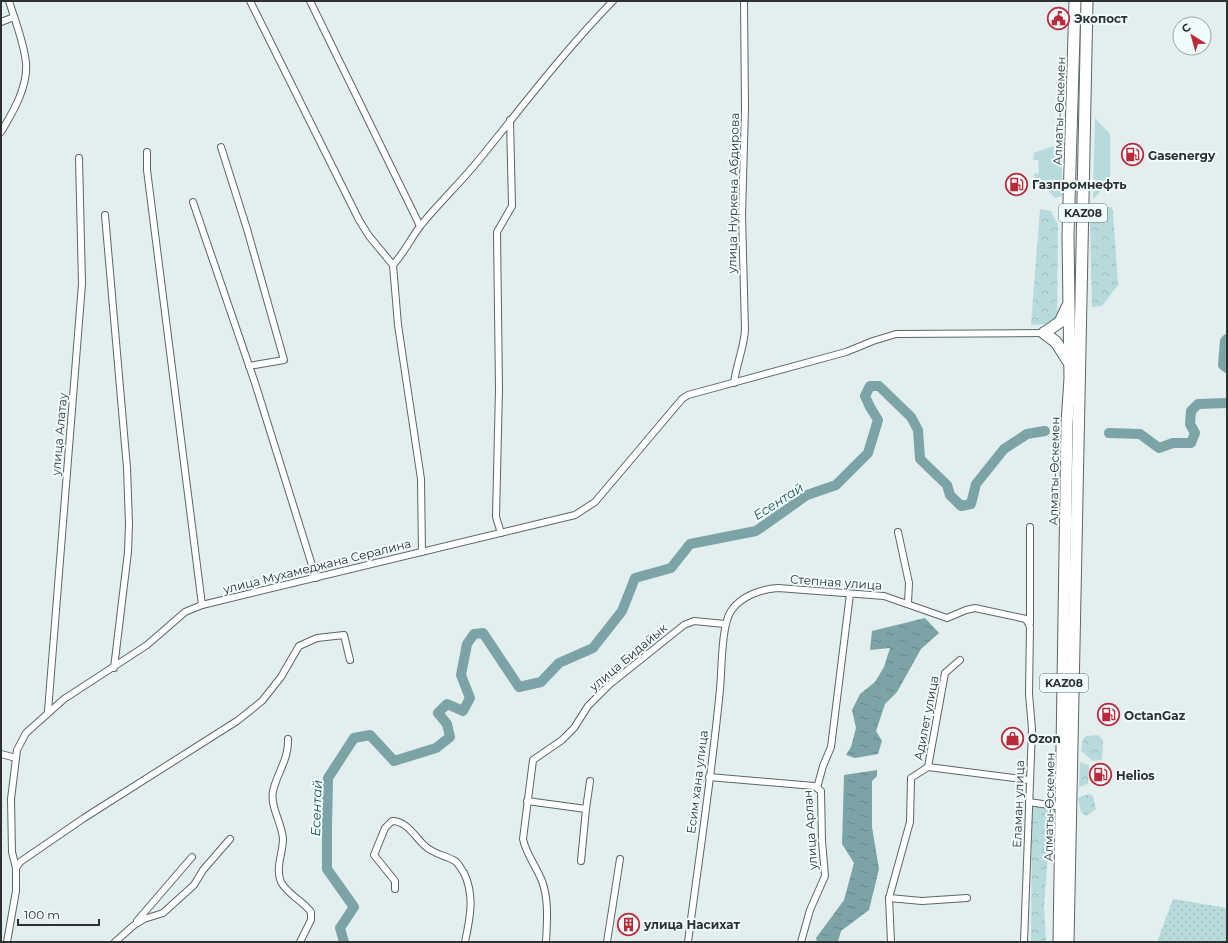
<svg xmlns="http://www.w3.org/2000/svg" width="1228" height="943" viewBox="0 0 1228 943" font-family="Montserrat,sans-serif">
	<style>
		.grass { fill: #b7dadc }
		.forest { fill: url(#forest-crowns) }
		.park { fill: url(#park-dots) }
		.water { fill: url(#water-ripples) }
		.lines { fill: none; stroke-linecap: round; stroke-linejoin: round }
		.river { stroke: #7ca3a5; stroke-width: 10 }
		.street-casing { stroke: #5c6666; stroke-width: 8 }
		.highway-casing { stroke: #5c6666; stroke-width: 13 }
		.street { stroke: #fff; stroke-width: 6 }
		.highway { stroke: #fff; stroke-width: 11 }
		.labels { text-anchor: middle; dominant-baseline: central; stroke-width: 4; stroke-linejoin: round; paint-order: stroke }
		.shield { fill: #f0fbfc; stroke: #686e6f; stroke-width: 1 }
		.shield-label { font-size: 11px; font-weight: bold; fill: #2d3132 }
		.poi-label { font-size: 12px; font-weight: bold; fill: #2d3132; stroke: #f0fbfc; text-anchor: start }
		.street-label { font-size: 12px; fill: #2d3132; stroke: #f0fbfc }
		.water-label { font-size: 13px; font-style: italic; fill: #1a5255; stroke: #f0fbfc }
	</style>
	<defs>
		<pattern id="forest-crowns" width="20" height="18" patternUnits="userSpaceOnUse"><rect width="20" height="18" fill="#b7dadc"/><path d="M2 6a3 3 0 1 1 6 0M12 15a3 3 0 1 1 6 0" fill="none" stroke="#9ebcbd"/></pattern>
		<pattern id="park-dots" width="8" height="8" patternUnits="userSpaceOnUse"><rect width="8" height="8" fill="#b7dadc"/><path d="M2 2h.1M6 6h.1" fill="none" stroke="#9ebcbd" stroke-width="1.8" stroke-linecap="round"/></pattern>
		<pattern id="water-ripples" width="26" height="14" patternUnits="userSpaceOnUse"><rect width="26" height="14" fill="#7ca3a5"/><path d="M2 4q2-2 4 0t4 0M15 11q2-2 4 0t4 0" fill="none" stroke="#668587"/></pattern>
	</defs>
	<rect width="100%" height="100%" fill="#e3eeee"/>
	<!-- grass -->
	<g class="grass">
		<path d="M1095 118 1110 134V182L1093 199Z"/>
		<path d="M1062 143V196L1055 198 1034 176V174L1039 173 1038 160H1033L1034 153Z"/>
	</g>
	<!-- forest -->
	<g class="forest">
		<path d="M1112 207 1113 213 1118 285 1102 306 1092 307 1090 220 1097 208Z"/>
		<path d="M1040 209 1051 211 1058 225 1057 318 1050 324 1031 325Z"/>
		<path d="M1098 735 1103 740 1102 760 1093 761 1081 751 1083 739 1086 736Z"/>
		<path d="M1080 762 1089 765 1088 784 1079 787Z"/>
		<path d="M1089 794 1093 796 1096 809 1086 816 1081 812 1078 798Z"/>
		<path d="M1057 804 1047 866 1044 907 1046 942H1031L1032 807Z"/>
	</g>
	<!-- park -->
	<path class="park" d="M1173 899 1227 908V942H1157Z"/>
	<!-- water -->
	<g class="water">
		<path d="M925 618 939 633 921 649 897 692 885 704 876 731 882 741 878 754 855 758 846 755 851 747 856 728 852 710 860 694 875 682 884 667 890 648 870 650 872 631Z"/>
		<path d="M877 770V776L872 781V827L879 869 869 910 841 931 838 942H817L816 938 844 900 854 863 842 844 844 775Z"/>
	</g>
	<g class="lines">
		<!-- river -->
		<g class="river">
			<path d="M1227 339 1225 341 1223 365 1227 368"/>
			<path d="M1109 433 1140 434 1159 448 1173 443H1191L1195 433 1190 424 1191 411 1198 404 1227 403"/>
			<path d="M344 942 340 928 354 907 327 869V825L328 778 354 738 370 735 394 761 436 748 450 737 447 724 438 713 447 704 463 711 470 698 461 675 467 644 474 634 483 633 519 687 541 682 559 663 593 648 622 611 635 578 671 568 690 544 756 531 807 495 836 485 868 453 878 420 870 407 865 396 870 386H879L911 417 918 430 920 459 947 485 950 495 961 506 971 504 976 484 1004 449 1027 434 1045 431"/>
		</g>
		<defs>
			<g id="street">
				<path d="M250 1 359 220 369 236 393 265"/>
				<path d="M310 1 420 226"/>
				<path d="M1 22 14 17"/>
				<path d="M1 132C13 112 28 87 26 63 24 42 15 21 9 1"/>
				<path d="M221 147 247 229 284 360 249 366"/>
				<path d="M147 152V170L202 605"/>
				<path d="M193 202 255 383 316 578"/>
				<path d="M105 215 127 468 129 524 128 552 114 668"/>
				<path d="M734 383C736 365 744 348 745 330L742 215 745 108 744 1"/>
				<path d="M898 532 909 583 908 603"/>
				<path d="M501 533 496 517 499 389 497 232 512 206 510 120"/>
				<path d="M422 552 421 479 398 325 393 265C404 253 411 238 421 225 439 203 460 183 478 161 522 107 564 51 613 1"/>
				<path d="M1030 623V527"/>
				<path d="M48 711 82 284 79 158"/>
				<path d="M288 739C289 759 277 773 273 791 270 807 282 823 283 839 283 853 275 868 281 882 287 894 303 901 311 912V920L300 942"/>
				<path d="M1 754 16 758"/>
				<path d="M928 767 1029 780"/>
				<path d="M709 777 814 786 817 788"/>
				<path d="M527 801 586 809 581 861"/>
				<path d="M1029 802 1062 807"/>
				<path d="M586 809 590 781"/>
				<path d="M16 868 20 862 84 818 237 721 262 701 281 677 299 646 317 638 344 635 350 660"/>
				<path d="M395 889V881L374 855 385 828 392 821C407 821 415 837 425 846 433 854 445 855 455 861 459 864 461 869 464 873 475 896 470 918 465 942"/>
				<path d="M889 898 922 901 967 898"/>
				<path d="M137 921 192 857"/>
				<path d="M7 942 16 891V868L12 852 11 799 17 750 26 733 64 699 147 645 185 612 202 605 575 515 595 502 682 399 688 395 846 352 873 341 896 334 1044 333"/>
				<path d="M115 942 133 926 144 919 163 913 194 885 203 870 230 839"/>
				<path d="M546 942C547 922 549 900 542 881 536 866 526 854 523 839L533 760 562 740 574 728 588 706 609 685 684 625 694 621 725 624"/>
				<path d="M607 942 620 859"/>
				<path d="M688 942C699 858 712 773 720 689 722 670 721 626 731 611 741 596 761 589 778 588L884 596 947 618 966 610 975 608 1026 619 1030 627 1029 694 1032 729 1024 942"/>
				<path d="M801 942 810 910 825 876 822 841 821 791 817 788 823 766 831 747 850 594"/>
				<path d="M891 942 889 898 910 822 911 778 928 767 945 673 960 660"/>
			</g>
			<g id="highway">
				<path d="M1044 333 1060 322 1067 307"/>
				<path d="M1044 333 1056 342 1068 361"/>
				<path d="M1059 942 1067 424 1070 378 1068 235 1075 1"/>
				<path d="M1068 942 1087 1"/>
			</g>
		</defs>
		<!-- street casing -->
		<use href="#street" class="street-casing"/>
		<!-- highway casing -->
		<use href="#highway" class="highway-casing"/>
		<!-- street -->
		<use href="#street" class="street"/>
		<!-- highway -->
		<use href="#highway" class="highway"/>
	</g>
	<!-- icons -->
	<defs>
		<symbol id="civic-ring" viewBox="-11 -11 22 22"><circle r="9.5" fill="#f0fbfc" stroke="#bb2a3a" stroke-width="1.5"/><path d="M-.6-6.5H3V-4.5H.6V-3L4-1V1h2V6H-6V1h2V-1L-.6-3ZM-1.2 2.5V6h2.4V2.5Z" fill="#bb2a3a"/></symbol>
		<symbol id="fuel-ring" viewBox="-11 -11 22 22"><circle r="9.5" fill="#f0fbfc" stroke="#bb2a3a" stroke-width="1.5"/><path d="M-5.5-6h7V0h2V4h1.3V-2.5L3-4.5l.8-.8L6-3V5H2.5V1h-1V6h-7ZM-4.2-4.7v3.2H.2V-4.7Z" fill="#bb2a3a"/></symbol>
		<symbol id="shop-ring" viewBox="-11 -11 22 22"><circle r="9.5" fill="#f0fbfc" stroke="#bb2a3a" stroke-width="1.5"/><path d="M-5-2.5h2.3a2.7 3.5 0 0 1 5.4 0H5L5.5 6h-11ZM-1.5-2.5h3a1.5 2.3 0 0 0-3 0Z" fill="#bb2a3a"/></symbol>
		<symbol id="building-ring" viewBox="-11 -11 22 22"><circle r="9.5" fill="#f0fbfc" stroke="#bb2a3a" stroke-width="1.5"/><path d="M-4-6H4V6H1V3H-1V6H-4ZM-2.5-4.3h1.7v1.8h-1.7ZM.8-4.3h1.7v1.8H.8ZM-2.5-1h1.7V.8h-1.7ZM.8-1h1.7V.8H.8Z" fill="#bb2a3a"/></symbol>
	</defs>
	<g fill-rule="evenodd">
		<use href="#civic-ring" x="1046" y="6" width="25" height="25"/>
		<use href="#fuel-ring" x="1120" y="142" width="25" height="25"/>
		<use href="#fuel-ring" x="1004" y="172" width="25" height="25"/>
		<use href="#fuel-ring" x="1096" y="702" width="25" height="25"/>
		<use href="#shop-ring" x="1000" y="726" width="25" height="25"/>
		<use href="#fuel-ring" x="1088" y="762" width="25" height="25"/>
		<use href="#building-ring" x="616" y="912" width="25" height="25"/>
	</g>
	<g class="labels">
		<!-- shield labels -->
		<g class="shield">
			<rect x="1059" y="204" width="48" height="18" rx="3"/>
			<rect x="1040" y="674" width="48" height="18" rx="3"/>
		</g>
		<g class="shield-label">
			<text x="1083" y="213">KAZ08</text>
			<text x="1064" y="683">KAZ08</text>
		</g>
		<!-- poi labels -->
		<g class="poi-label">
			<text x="1074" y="18">Экопост</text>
			<text x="1148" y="155">Gasenergy</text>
			<text x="1032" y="184">Газпромнефть</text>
			<text x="1124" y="715">OctanGaz</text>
			<text x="1028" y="738">Ozon</text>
			<text x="1116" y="775">Helios</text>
			<text x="644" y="924">улица Насихат</text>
		</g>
		<!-- street labels -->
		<g class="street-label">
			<text transform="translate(1059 111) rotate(-88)">Алматы-Өскемен</text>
			<text transform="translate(733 193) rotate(-89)">улица Нуркена Абдирова</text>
			<text transform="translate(59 434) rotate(-85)">улица Алатау</text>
			<text transform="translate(1054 471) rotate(-89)">Алматы-Өскемен</text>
			<text transform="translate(317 566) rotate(-14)">улица Мухамеджана Сералина</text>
			<text transform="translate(836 582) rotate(4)">Степная улица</text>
			<text transform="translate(628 657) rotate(-40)">улица Бидайык</text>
			<text transform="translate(926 718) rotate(-79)">Адилет улица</text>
			<text transform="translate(697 782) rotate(-83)">Есим хана улица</text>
			<text transform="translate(1018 804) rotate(-88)">Еламан улица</text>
			<text transform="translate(1049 807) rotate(-89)">Алматы-Өскемен</text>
			<text transform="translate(810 830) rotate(-94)">улица Арлан</text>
		</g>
		<!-- water labels -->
		<g class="water-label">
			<text transform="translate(778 501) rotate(-33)">Есентай</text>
			<text transform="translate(316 808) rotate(-88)">Есентай</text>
		</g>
	</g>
	<!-- border -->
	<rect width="1228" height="943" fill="none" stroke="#2d3132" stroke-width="4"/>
	<!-- north arrow -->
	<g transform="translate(1192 36) rotate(323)"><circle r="19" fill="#f0fbfc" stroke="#a2aaab"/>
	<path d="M0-3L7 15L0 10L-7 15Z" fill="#bb2a3a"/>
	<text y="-6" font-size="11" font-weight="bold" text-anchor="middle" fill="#2d3132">С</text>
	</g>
	<!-- scale -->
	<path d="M18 919v6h81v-6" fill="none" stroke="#2d3132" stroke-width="2"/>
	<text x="24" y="919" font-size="12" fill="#2d3132" stroke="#f0fbfc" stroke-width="3" paint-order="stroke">100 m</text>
</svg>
